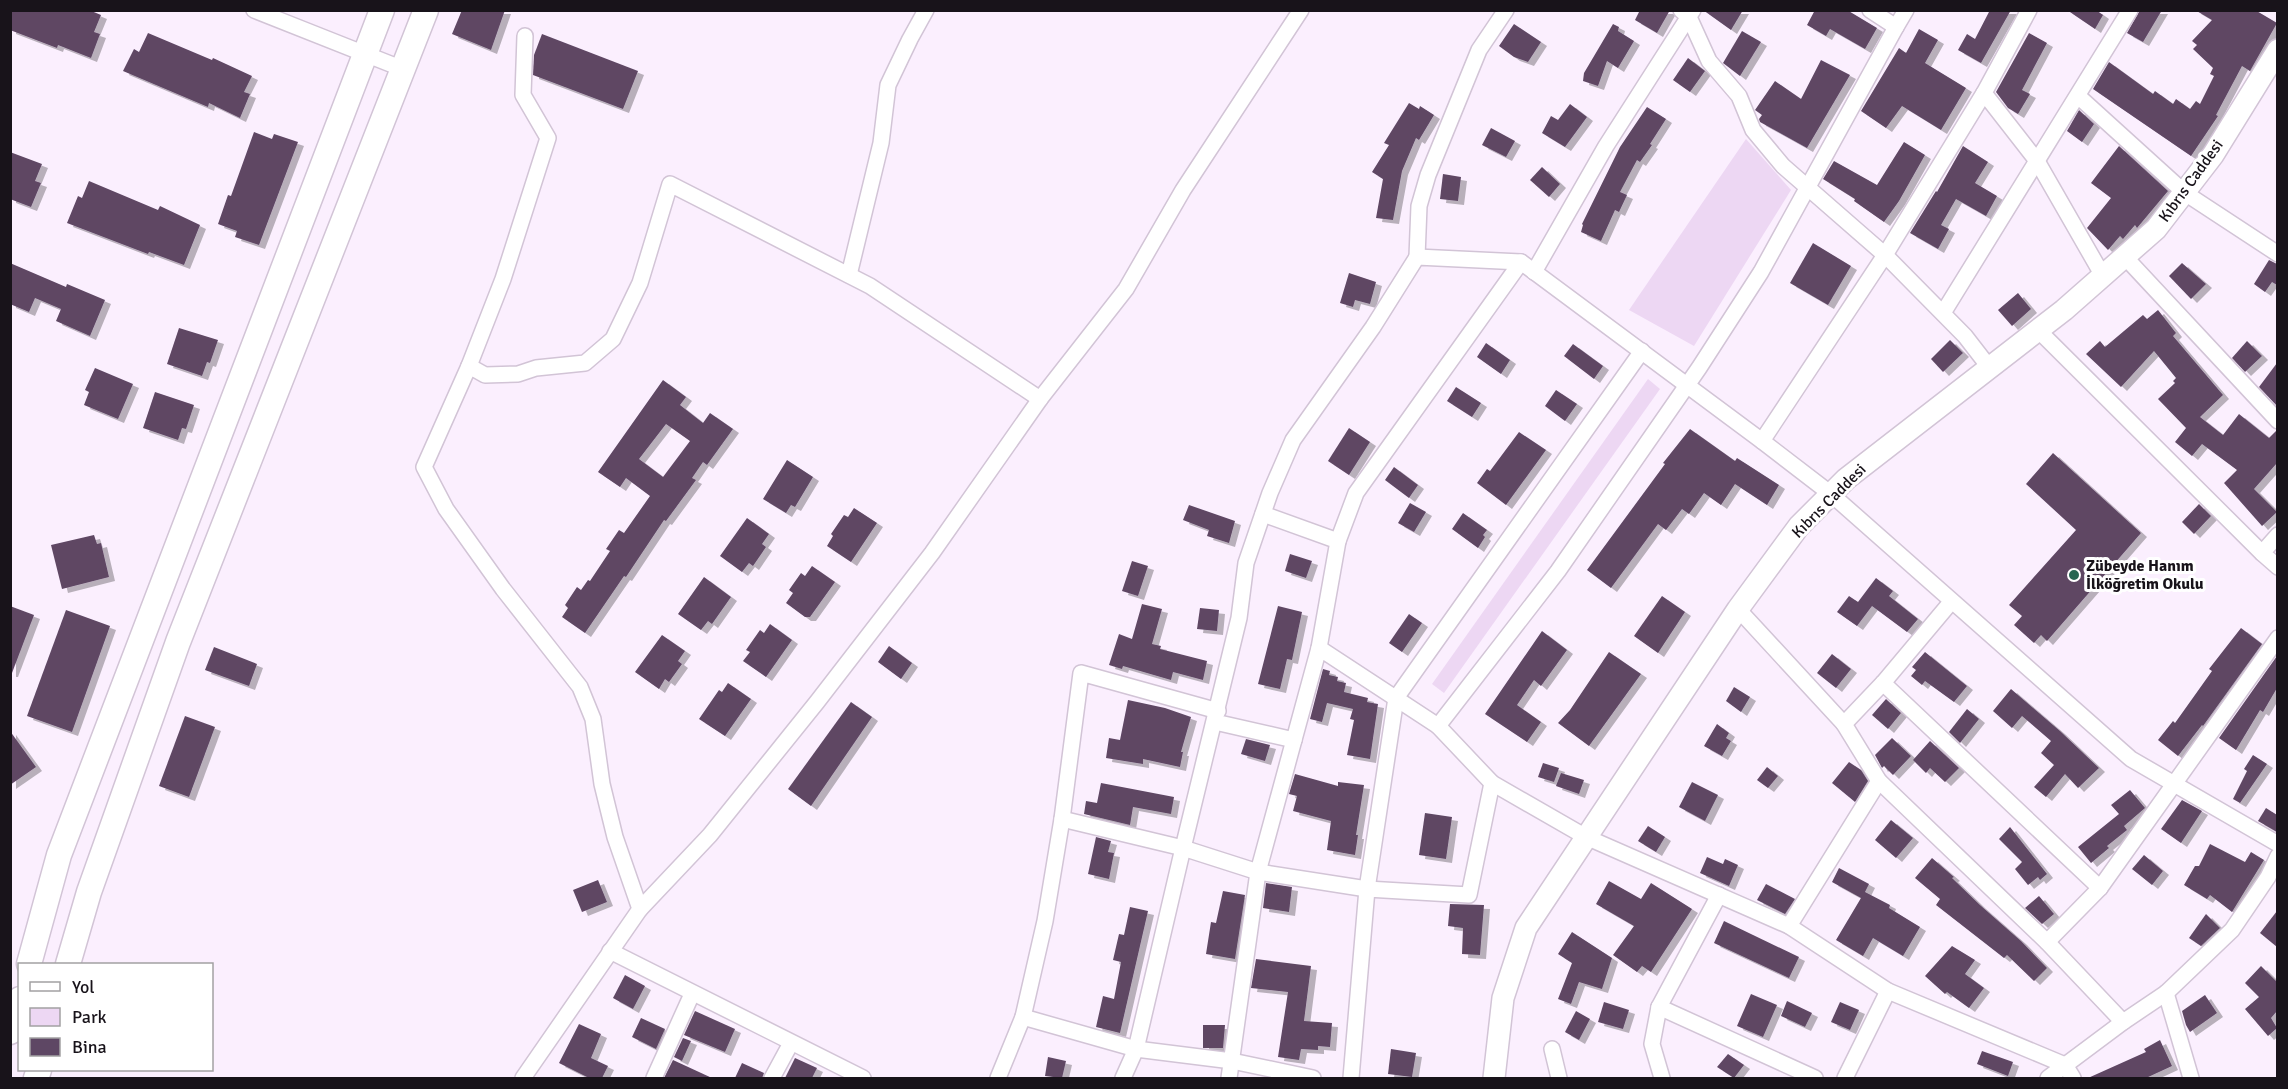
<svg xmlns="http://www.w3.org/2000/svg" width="2288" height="1089" viewBox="0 0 2288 1089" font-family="Signika,sans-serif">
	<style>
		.green { fill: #edd7f3 }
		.building { fill: #5e4764; fill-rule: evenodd; filter: url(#shadow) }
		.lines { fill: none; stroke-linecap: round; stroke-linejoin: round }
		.street-casing { stroke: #d2c4d6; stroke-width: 18 }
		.secondary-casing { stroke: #d2c4d6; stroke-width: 24 }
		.primary-casing { stroke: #d2c4d6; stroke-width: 27 }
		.street { stroke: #fff; stroke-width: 15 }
		.secondary { stroke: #fff; stroke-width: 21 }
		.primary { stroke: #fff; stroke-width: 24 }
		.poi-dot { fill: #276552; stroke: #fff; stroke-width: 2 }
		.labels { text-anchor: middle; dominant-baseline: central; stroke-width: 6; stroke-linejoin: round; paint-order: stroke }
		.street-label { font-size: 16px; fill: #18131a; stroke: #fff }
		.poi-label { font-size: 16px; font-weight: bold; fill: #18131a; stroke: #fff; text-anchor: start }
	</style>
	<defs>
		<filter id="shadow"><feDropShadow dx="6" dy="4" stdDeviation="0" flood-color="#0004"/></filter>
	</defs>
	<rect width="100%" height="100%" fill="#fbeffe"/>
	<!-- green -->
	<g class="green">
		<path d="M1746 139 1791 190 1694 346 1629 310Z"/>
		<path d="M1648 379 1660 389 1444 693 1432 684Z"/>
	</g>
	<!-- building -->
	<g class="building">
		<path d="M10 10H89L101 15 94 32 100 34 91 58 58 45 57 48 10 30Z"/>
		<path d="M462 10H505L491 50 452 34Z"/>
		<path d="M1640 10H1670L1657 33 1635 20Z"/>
		<path d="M1703 10H1743L1731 30Z"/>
		<path d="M1815 10H1847L1877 28 1865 49 1830 29 1826 36 1807 25Z"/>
		<path d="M1990 10H2011L1981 63 1958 50 1967 34 1975 39Z"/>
		<path d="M2067 10H2096L2103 15 2095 29Z"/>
		<path d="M2140 10H2162L2143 42 2127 33Z"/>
		<path d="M2195 10H2255L2277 23 2250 71 2242 66 2216 115 2218 116 2191 156 2093 89 2109 62 2153 94 2155 91 2173 104 2176 99 2190 109 2196 101 2200 104 2214 76 2210 74 2213 68 2193 49 2197 45 2192 41 2212 20Z"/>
		<path d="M1514 24 1541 42 1528 62 1514 57 1499 46Z"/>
		<path d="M1613 24 1619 27 1618 31 1634 41 1618 68 1607 61 1598 86 1583 81 1584 73Z"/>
		<path d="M1919 29 1938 40 1925 63 1966 88 1941 130 1902 106 1886 128 1861 111 1899 48 1906 53Z"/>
		<path d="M1742 31 1761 42 1740 76 1723 63Z"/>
		<path d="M148 33 212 60 213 58 252 76 244 92 250 94 240 118 209 103 208 107 123 71 134 49 139 52Z"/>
		<path d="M2029 33 2047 43 2022 90 2030 94 2018 114 2008 108 1996 92Z"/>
		<path d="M542 34 638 71 623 109 533 75 534 55Z"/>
		<path d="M1688 58 1705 71 1690 92 1673 80Z"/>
		<path d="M1821 60 1850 75 1807 148 1760 122 1759 119 1762 115 1755 110 1775 81 1801 99Z"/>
		<path d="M1409 103 1419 109 1420 106 1434 115 1419 140 1416 138 1402 171 1393 220 1376 218 1383 179 1372 172 1389 145 1384 143Z"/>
		<path d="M1570 104 1587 117 1565 147 1542 133 1551 116 1558 120Z"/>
		<path d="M1647 107 1666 119 1650 144 1652 145 1640 162 1637 160 1620 192 1627 195 1619 212 1615 210 1601 241 1581 232 1583 225 1582 224 1620 147Z"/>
		<path d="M2079 110 2094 124 2082 142 2067 131Z"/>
		<path d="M1491 128 1515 141 1506 157 1482 145Z"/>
		<path d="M254 132 272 139 274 134 298 142 259 245 235 237 237 231 218 224 228 195 231 196Z"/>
		<path d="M1904 142 1925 155 1899 201 1884 222 1854 201 1855 199 1823 179 1834 161 1877 185Z"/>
		<path d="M1963 146 1988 162 1975 183 1997 196 1986 216 1956 199 1941 225 1949 229 1938 249 1910 233 1936 191 1937 192Z"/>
		<path d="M2119 146 2168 191 2137 228 2135 225 2123 239 2120 236 2108 250 2087 228 2111 198 2091 183Z"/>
		<path d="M10 152 42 164 35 181 41 183 31 207 10 199Z"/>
		<path d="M1542 167 1560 184 1549 197 1530 180Z"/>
		<path d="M1443 174 1461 177 1458 201 1440 199Z"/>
		<path d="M89 181 158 210 160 206 200 225 184 265 149 252 148 254 67 223 78 196 82 198Z"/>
		<path d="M1813 243 1851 266 1828 305 1790 283Z"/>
		<path d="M2269 260 2277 264V285L2272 282 2265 292 2254 284Z"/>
		<path d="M10 263 66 287 67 284 105 300 90 336 56 321 61 309 35 298 29 312 10 304Z"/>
		<path d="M2182 263 2206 284 2191 299 2169 276Z"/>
		<path d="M1349 273 1376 282 1370 304 1355 300 1353 307 1340 303Z"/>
		<path d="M2018 293 2031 309 2012 326 1998 310Z"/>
		<path d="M2158 310 2176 333 2173 336 2223 395 2200 417 2223 435 2239 414 2269 438 2277 430V463L2254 489 2277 512 2262 526 2224 483 2237 470 2202 444 2192 456 2175 442 2186 428 2158 399 2175 383 2173 381 2176 378 2154 351 2121 387 2086 354 2100 341 2105 347 2143 315 2147 319Z"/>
		<path d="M179 328 218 340 210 363 207 362 202 376 167 364Z"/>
		<path d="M1950 340 1963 353 1943 372 1931 359Z"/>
		<path d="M2247 341 2262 356 2245 372 2232 358Z"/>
		<path d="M1486 343 1510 360 1501 374 1477 357Z"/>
		<path d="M1573 344 1603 366 1594 379 1564 356Z"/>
		<path d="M2277 363V406L2259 387Z"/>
		<path d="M95 368 133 384 118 419 84 405 89 392 85 390Z"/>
		<path d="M663 380 686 397 680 405 703 423 710 413 733 429 707 465 703 462 692 478 696 480 666 521 664 520 626 577 624 576 585 633 562 617 568 608 565 605 577 587 581 590 588 580 590 581 610 551 606 549 619 530 624 533 650 496 626 478 620 487 598 472ZM666 424 690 441 663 477 639 459Z"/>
		<path d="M1456 387 1481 403 1472 417 1447 401Z"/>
		<path d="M1556 390 1577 404 1565 421 1545 406Z"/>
		<path d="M155 392 194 405 186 429 182 428 178 440 143 428Z"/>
		<path d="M1349 428 1370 442 1349 475 1328 461Z"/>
		<path d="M1690 429 1735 461 1737 458 1779 485 1767 505 1735 484 1721 505 1704 493 1689 514 1682 509 1666 530 1658 524 1611 588 1587 570 1665 464 1663 463Z"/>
		<path d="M1519 432 1546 450 1506 505 1477 483 1487 469 1490 471Z"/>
		<path d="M2053 453 2141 533 2047 641 2041 635 2034 643 2014 625 2022 616 2009 605 2076 530 2026 484Z"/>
		<path d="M787 460 813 477 795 507 791 505 786 513 763 499Z"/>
		<path d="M1394 467 1418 485 1409 498 1385 480Z"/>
		<path d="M1410 503 1426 512 1414 532 1398 523Z"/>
		<path d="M2199 504 2211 516 2194 534 2182 522Z"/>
		<path d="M1189 505 1235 521 1229 543 1207 536 1209 530 1183 520Z"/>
		<path d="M854 508 877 523 851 562 827 546 833 536 831 534 844 515 848 517Z"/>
		<path d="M1463 513 1487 530 1483 535 1485 537 1478 548 1452 529Z"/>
		<path d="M747 518 769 534 762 544 766 547 753 566 749 563 742 572 720 556Z"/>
		<path d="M94 535 97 544 101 543 109 577 62 589 51 545Z"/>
		<path d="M1290 554 1312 561 1306 578 1285 571Z"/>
		<path d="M1132 561 1148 566 1138 596 1122 591Z"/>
		<path d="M812 566 835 582 810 617H805L786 603 793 593 789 590 801 573 805 576Z"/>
		<path d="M704 577 731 597 712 624 708 621 701 630 678 614Z"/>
		<path d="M1876 578 1893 591 1889 596 1918 619 1907 632 1872 606 1857 626 1837 612 1849 596 1858 602Z"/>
		<path d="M1662 596 1685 612 1658 653 1634 636Z"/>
		<path d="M1142 604 1162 609 1152 644 1161 646 1160 649 1207 661 1203 680 1173 672 1171 680 1123 666 1122 669 1109 665 1119 634 1132 639Z"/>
		<path d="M10 606 34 615 12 673H10Z"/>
		<path d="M1278 606 1302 612 1292 660 1287 659 1280 689 1258 684Z"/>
		<path d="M1200 608 1219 610 1217 631 1197 629Z"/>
		<path d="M66 610 110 626 72 732 27 716Z"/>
		<path d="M1409 614 1422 623 1402 652 1389 643Z"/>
		<path d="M770 624 792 640 766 677 743 661 750 652 746 650 760 630 764 633Z"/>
		<path d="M2241 628 2262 644 2203 726 2202 725 2178 756 2158 740 2173 721 2175 723 2212 671 2209 669Z"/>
		<path d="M1542 631 1567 650 1541 686 1534 680 1517 705 1541 722 1527 742 1485 714Z"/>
		<path d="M662 635 685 651 678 661 682 664 669 682 665 679 659 689 635 672Z"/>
		<path d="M889 646 912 663 901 679 878 662Z"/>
		<path d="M214 647 257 664 249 686 205 670Z"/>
		<path d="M1609 652 1641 674 1589 746 1558 723 1570 710Z"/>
		<path d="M1925 652 1967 686 1954 702 1925 681 1922 685 1911 676 1916 670 1912 667Z"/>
		<path d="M1832 654 1851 669 1836 688 1817 673Z"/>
		<path d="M2277 656V688L2263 712 2260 710 2236 750 2219 738Z"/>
		<path d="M1323 669 1330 671 1329 675 1338 677 1337 681 1346 683 1344 692 1368 698 1367 702 1378 704 1370 759 1347 755 1354 720 1350 719 1353 709 1327 703 1322 722 1310 719Z"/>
		<path d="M728 683 751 699 725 736 699 719 719 690 722 692Z"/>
		<path d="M1734 687 1750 697 1741 712 1726 701Z"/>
		<path d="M2011 689 2060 731 2099 768 2078 788 2065 774 2046 797 2034 787 2054 765 2041 753 2051 741 2022 716 2012 728 1993 711Z"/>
		<path d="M1886 699 1901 713 1888 729 1872 715Z"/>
		<path d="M1128 700 1165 708 1191 717 1181 752H1183L1180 767 1143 759V764L1106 758 1109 738 1120 740Z"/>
		<path d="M851 702 872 717 811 806 788 789Z"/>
		<path d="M1967 709 1979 719 1960 743 1949 732Z"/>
		<path d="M185 716 215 727 189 797 159 786Z"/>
		<path d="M1717 724 1729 733 1726 738 1731 741 1722 756 1704 746Z"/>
		<path d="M10 731 36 767 10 785Z"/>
		<path d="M1892 738 1911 756 1893 775 1884 766 1882 768 1875 755Z"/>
		<path d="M1246 739 1270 745 1265 761 1241 754Z"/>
		<path d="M1930 741 1959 768 1945 782 1930 768 1926 773 1913 760Z"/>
		<path d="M2253 755 2267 764 2240 803 2233 799 2247 771 2244 769Z"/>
		<path d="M1849 762 1861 770 1868 781 1855 802 1832 783Z"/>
		<path d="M1543 763 1559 768 1554 782 1538 777Z"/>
		<path d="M1767 767 1778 776 1768 788 1757 780Z"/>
		<path d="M1561 773 1584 780 1579 794 1556 786Z"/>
		<path d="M1295 774 1338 786V782L1364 785 1356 835H1358L1355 855 1327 850 1331 821 1293 811 1297 796 1289 794Z"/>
		<path d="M1692 782 1718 795 1705 821 1679 807Z"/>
		<path d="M1101 783 1174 797 1171 814 1133 807 1130 825 1084 814 1086 801 1097 803Z"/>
		<path d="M2130 790 2145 808 2124 826 2127 830 2107 846 2109 848 2091 863 2078 847 2119 814 2111 805Z"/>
		<path d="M2182 800 2202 811 2181 843 2161 829Z"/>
		<path d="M2266 808 2277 815V832L2258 821Z"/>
		<path d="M1425 813 1452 817 1446 859 1419 855Z"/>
		<path d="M1891 820 1913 838 1896 858 1875 840Z"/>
		<path d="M1648 826 1665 837 1656 852 1638 841Z"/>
		<path d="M2010 827 2047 874 2040 880 2038 877 2028 885 2015 869 2022 862 1999 839Z"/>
		<path d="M1096 837 1111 841 1108 852 1114 853 1109 879 1088 874Z"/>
		<path d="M2210 844 2245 862 2251 852 2264 860 2232 912 2210 895 2207 899 2184 885 2195 866H2199Z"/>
		<path d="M2144 855 2163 871 2152 885 2132 869Z"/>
		<path d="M1707 857 1723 864 1725 859 1738 865 1729 886 1700 873Z"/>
		<path d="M1932 858 1954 877 1952 878 1980 905 2021 941 2047 968 2034 981 2007 955 2004 958 1936 905 1940 899 1915 878Z"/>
		<path d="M1839 868 1869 884 1865 892 1890 905 1889 908 1920 927 1903 956 1873 938 1863 956 1836 940 1861 898 1832 882Z"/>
		<path d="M598 880 607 902 582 912 573 890Z"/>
		<path d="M1609 881 1641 899 1651 883 1692 909 1651 972 1642 966 1637 972 1613 955 1634 926 1596 904Z"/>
		<path d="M1266 883 1292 887 1289 912 1263 908Z"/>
		<path d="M1766 884 1795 899 1785 914 1757 900Z"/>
		<path d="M1223 891 1245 895 1235 959 1206 954 1211 922 1216 923Z"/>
		<path d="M2039 896 2054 914 2042 924 2025 908Z"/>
		<path d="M1450 904 1484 905 1480 955 1462 954 1463 928 1448 926Z"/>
		<path d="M1130 907 1148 911 1120 1033 1096 1027 1103 996 1114 999 1121 962 1113 960 1119 934 1124 935Z"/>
		<path d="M2277 911V947L2260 933Z"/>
		<path d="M2206 914 2220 928 2201 946 2189 938Z"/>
		<path d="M1724 921 1799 957 1789 978 1714 943Z"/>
		<path d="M1572 932 1612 958 1602 989 1579 982 1571 1004 1558 999 1572 963 1558 954Z"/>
		<path d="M1952 946 1975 960 1965 974 1984 988 1969 1008 1947 992 1945 994 1925 976Z"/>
		<path d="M1256 959 1311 966 1304 1021 1332 1023 1330 1047 1318 1046V1050L1301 1049 1299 1060 1278 1057 1288 992 1251 988Z"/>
		<path d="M2261 966 2277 982V1011L2271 1018 2277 1028 2268 1036 2245 1009 2259 997 2245 983Z"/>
		<path d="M625 975 645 986 633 1009 613 998Z"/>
		<path d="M1751 994 1777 1005 1763 1037 1737 1026Z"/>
		<path d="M2205 995 2217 1013 2190 1032 2186 1025 2182 1011Z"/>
		<path d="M1787 1001 1812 1013 1805 1027 1781 1016Z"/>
		<path d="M1604 1002 1629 1010 1623 1029 1598 1022Z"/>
		<path d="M1840 1002 1859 1010 1850 1030 1831 1022Z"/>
		<path d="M695 1011 735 1029 725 1052 684 1035Z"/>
		<path d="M1576 1011 1590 1019 1579 1040 1565 1032Z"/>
		<path d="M641 1018 665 1029 656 1049 632 1037Z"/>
		<path d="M579 1024 601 1034 591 1058 608 1066 602 1078H589L559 1063Z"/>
		<path d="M1203 1025H1225L1223 1048H1203Z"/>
		<path d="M683 1038 691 1041 682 1061 674 1057Z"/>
		<path d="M2160 1040 2172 1066 2146 1078H2088L2146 1052 2144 1049Z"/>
		<path d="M1391 1049 1416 1053 1412 1077 1388 1074Z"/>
		<path d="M1982 1051 2013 1062 2008 1076 1977 1064Z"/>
		<path d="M1728 1054 1744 1065 1734 1078 1717 1067Z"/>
		<path d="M1048 1057 1066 1061 1062 1078 1045 1076Z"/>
		<path d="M795 1058 817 1068 812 1078H785Z"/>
		<path d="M673 1060 712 1078H664Z"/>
		<path d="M742 1063 764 1073 762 1078H735Z"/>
	</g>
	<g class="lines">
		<defs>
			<g id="street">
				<path d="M254 10 403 69"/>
				<path d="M1681 10 1689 17 1709 61 1739 96 1753 130 1783 166 1885 255 1965 336 1989 367"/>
				<path d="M1870 10 1896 27 1761 272 1699 368 1558 571 1438 726 1492 783 1586 837 1789 926 1888 991 2065 1065"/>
				<path d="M2029 10 1984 93 2037 161 2103 276"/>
				<path d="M1896 27 1906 10"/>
				<path d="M2078 96 2185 193 2278 254"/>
				<path d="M1417 257 1419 206 1428 175 1479 50 1506 10"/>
				<path d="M2125 257 2278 421"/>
				<path d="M1534 272 1606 146 1693 10"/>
				<path d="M849 275 881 143 888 85 910 39 926 10"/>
				<path d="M1943 313 2130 10"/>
				<path d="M2038 330 2262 553"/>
				<path d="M469 366 503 279 548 138 523 95 525 36"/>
				<path d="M1762 441 1885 255 1984 93"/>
				<path d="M1263 514 1338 541 1319 648"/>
				<path d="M2278 535 2262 553 2278 567"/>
				<path d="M1338 541 1356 493 1521 262"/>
				<path d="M1951 602 1883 683 1844 724 1879 781 2047 942 2123 1022"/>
				<path d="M1738 609 1844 724"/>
				<path d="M1883 683 2100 888"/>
				<path d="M1215 722 1294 740"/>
				<path d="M1062 819 1183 848 1239 618 1246 563 1270 493 1293 440 1373 327 1417 257 1521 262 1762 441 1831 494 2131 759 2278 844"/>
				<path d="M1719 895 1659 1007 1815 1078"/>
				<path d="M640 909 710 835 817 702 932 553 1040 399 1126 289 1183 190 1301 10"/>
				<path d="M1789 926 1879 781"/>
				<path d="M2047 942 2100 888 2278 638"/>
				<path d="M610 951 863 1078"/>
				<path d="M2166 993 2191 1078"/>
				<path d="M1659 1007 1652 1044 1662 1078"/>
				<path d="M1023 1017 1045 921 1062 819 1081 673 1218 711"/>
				<path d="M1552 1049 1559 1078"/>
				<path d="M2065 1065 2073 1078"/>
				<path d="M523 1078 640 909 615 837 602 784 593 719 580 687 503 589 446 509 424 467 469 366 485 375 518 374 536 368 585 363 613 339 640 283 670 184 870 286 1040 399"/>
				<path d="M654 1078 692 994"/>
				<path d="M772 1078 791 1043"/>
				<path d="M998 1078 1023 1017 1136 1049 1232 1061 1313 1078"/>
				<path d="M1123 1078 1136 1049 1183 848 1258 872 1367 889 1469 895 1492 783"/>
				<path d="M1229 1078 1258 872 1319 648 1438 726"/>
				<path d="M1351 1078 1367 889 1396 698 1642 351"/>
				<path d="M1845 1078 1888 991"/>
				<path d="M2048 1078 2123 1022 2166 993 2232 930 2268 877 2278 856"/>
			</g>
			<path id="secondary" d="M1494 1078 1503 998 1526 928 1738 609 1799 526 1846 479 2064 310 2156 229 2213 155 2278 50"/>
			<g id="primary">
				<path d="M29 964 59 855 382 10"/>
				<path d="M68 964 89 892 178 642 426 10"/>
				<path d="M10 1032 20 999"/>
				<path d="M36 1078 39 1070"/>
			</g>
		</defs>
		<!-- street casing -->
		<use href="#street" class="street-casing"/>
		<!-- secondary casing -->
		<use href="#secondary" class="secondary-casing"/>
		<!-- primary casing -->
		<use href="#primary" class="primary-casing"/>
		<!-- street -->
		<use href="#street" class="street"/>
		<!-- secondary -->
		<use href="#secondary" class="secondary"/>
		<!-- primary -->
		<use href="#primary" class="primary"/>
	</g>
	<!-- markers -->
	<circle class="poi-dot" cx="2074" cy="575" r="6"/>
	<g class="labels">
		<!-- street labels -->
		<g class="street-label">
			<text transform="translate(2191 181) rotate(-54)">Kıbrıs Caddesi</text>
			<text transform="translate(1829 501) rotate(-45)">Kıbrıs Caddesi</text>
		</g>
		<!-- poi labels -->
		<g class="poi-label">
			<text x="2086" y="566">Zübeyde Hanım<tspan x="2086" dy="18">İlköğretim Okulu</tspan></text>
		</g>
	</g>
	<!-- border -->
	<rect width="2288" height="1089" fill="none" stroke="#18131a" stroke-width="24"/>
	<!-- legend -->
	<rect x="18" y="963" width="195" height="108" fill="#ffffff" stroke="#a3a1a3" stroke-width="1.5"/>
	<rect x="30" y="982" width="30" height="9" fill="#ffffff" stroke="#a3a1a3" stroke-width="1.5"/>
	<text x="72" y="993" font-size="18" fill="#18131a">Yol</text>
	<rect x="30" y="1008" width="30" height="18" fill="#edd7f3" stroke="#a3a1a3" stroke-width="1.5"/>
	<text x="72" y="1023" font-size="18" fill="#18131a">Park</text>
	<rect x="30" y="1038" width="30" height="18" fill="#5e4764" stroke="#a3a1a3" stroke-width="1.5"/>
	<text x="72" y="1053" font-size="18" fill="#18131a">Bina</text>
</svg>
